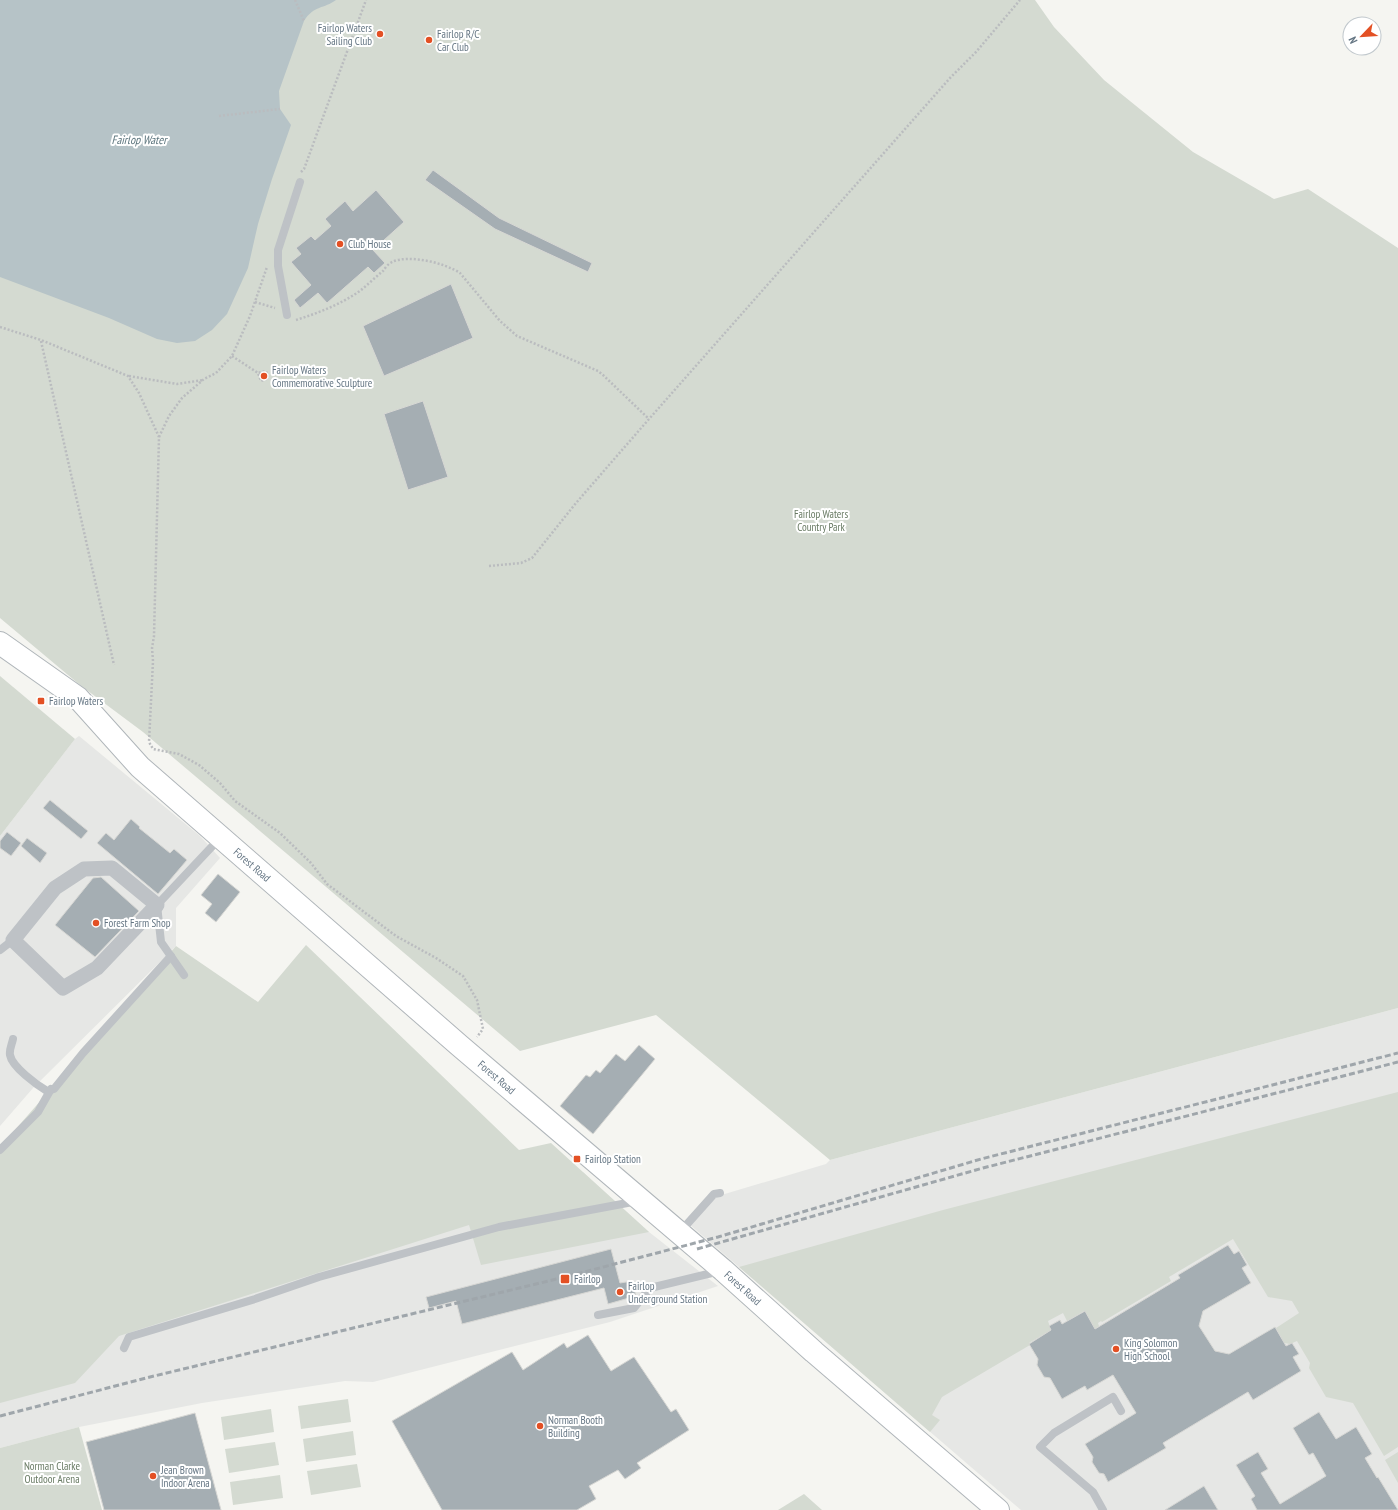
<svg xmlns="http://www.w3.org/2000/svg" width="1398" height="1510" viewBox="0 0 1398 1510" font-family="'PT Sans Narrow',sans-serif">
	<style>
		.built { fill: #e6e7e5 }
		.green { fill: #d4dad1 }
		.water { fill: #b6c3c7 }
		.building { fill: #a5aeb3; stroke: #d7d7d4 }
		.lines { fill: none; stroke-linecap: round; stroke-linejoin: round }
		.secondary-casing { stroke: #b0b6ba; stroke-width: 24 }
		.path { stroke: #babcbf; stroke-width: 2.5; stroke-dasharray: 2 2; stroke-linecap: butt }
		.lane { stroke: #bec2c6; stroke-width: 8 }
		.street { stroke: #bec2c6; stroke-width: 15 }
		.secondary { stroke: #fff; stroke-width: 22 }
		.rail { stroke: #9fa6ab; stroke-width: 3; stroke-dasharray: 6 3; stroke-linecap: butt }
		.poi-dot { fill: #e35024; stroke: #fff; stroke-width: 1.5 }
		.labels { text-anchor: middle; dominant-baseline: central; stroke-width: 4; stroke-linejoin: round; paint-order: stroke }
		.poi-label { font-size: 11px; fill: #647583; stroke: #fff; text-anchor: start }
		.park-label { font-size: 11px; fill: #687a63; stroke: #fff }
		.street-label { font-size: 11px; fill: #647583; stroke: #fff }
		.water-label { font-size: 12px; font-style: italic; fill: #5f777f; stroke: #fff }
	</style>
	<rect width="100%" height="100%" fill="#f5f5f1"/>
	<!-- built -->
	<g class="built">
		<path d="M79 736 200 836 220 858 176 908V946L33 1088 0 1126V836L75 739Z"/>
		<path d="M1398 1008V1510H1021L689 1224 718 1196 826 1164 830 1160Z"/>
		<path d="M583 1172 649 1232 718 1286 610 1322 373 1382 345 1381 202 1403 79 1427 0 1448V1363Z"/>
	</g>
	<!-- green -->
	<g class="green">
		<path d="M0 0H1035L1054 27 1104 80 1193 152 1274 199 1308 189 1398 248V1008L830 1160 656 1015 520 1051 143 732 80 685 0 618Z"/>
		<path d="M0 676 75 739 0 836Z"/>
		<path d="M306 945 519 1150 551 1143 649 1232 481 1265 469 1225 119 1336 75 1383 0 1403V1147L176 946 258 1002Z"/>
		<path d="M1398 1092V1447L1384 1456 1353 1403 1326 1397 1309 1368 1310 1363 1297 1341 1290 1344 1284 1343 1276 1328 1299 1313 1292 1301 1268 1297 1233 1239 1169 1277 1171 1281 1102 1322 1101 1321 1098 1323 1099 1326 1095 1329 1084 1311 1067 1321 1063 1313 1048 1321 1051 1330 1029 1343 1030 1345 942 1397 932 1415 940 1420 930 1432 739 1267 943 1210Z"/>
		<path d="M348 1399 351 1422 301 1429 298 1406Z"/>
		<path d="M271 1409 274 1432 224 1440 221 1417Z"/>
		<path d="M79 1427 102 1510H0V1448Z"/>
		<path d="M353 1431 356 1455 306 1462 303 1439Z"/>
		<path d="M275 1442 279 1465 229 1473 225 1449Z"/>
		<path d="M1398 1452V1483L1385 1460Z"/>
		<path d="M357 1464 361 1487 311 1495 307 1471Z"/>
		<path d="M280 1475 283 1498 233 1505 230 1482Z"/>
		<path d="M804 1494 822 1510H778Z"/>
	</g>
	<!-- water -->
	<path class="water" d="M0 0H336C324 9 314 5 304 21L279 91 280 109 291 125 272 179 258 224 248 268 227 314 212 330 195 341 177 343 157 339 109 318 0 277Z"/>
	<!-- building -->
	<g class="building">
		<path d="M433 170 499 218 592 263 588 272 495 229 425 180Z"/>
		<path d="M376 190 404 222 373 250 385 263 374 273 368 267 327 303 318 293 300 308 294 300 311 285 291 262 301 254 296 248 311 236 315 240 331 226 325 219 345 201 353 211Z"/>
		<path d="M451 284 473 338 384 376 363 326Z"/>
		<path d="M423 401 448 477 408 490 384 414Z"/>
		<path d="M50 800 88 831 81 839 43 808Z"/>
		<path d="M131 819 140 827 139 828 170 853 174 849 187 860 158 894 97 843 106 833 114 840Z"/>
		<path d="M7 832 21 843 11 856 0 848V841Z"/>
		<path d="M27 838 47 853 40 863 21 846Z"/>
		<path d="M218 874 240 892 216 922 205 913 212 904 201 895Z"/>
		<path d="M101 877 139 911 95 957 55 925 93 878Z"/>
		<path d="M639 1045 655 1059 593 1134 560 1106 586 1075 590 1077 596 1070 600 1073 616 1054 625 1061Z"/>
		<path d="M1228 1245 1234 1254 1239 1251 1247 1265 1242 1268 1251 1283 1203 1311 1199 1326 1215 1351 1229 1354 1275 1327 1286 1346 1292 1343 1299 1354 1293 1357 1301 1371 1253 1400 1248 1392 1163 1443 1166 1448 1108 1482 1104 1474 1099 1473 1092 1462 1093 1457 1085 1444 1136 1413 1113 1375 1087 1390 1085 1386 1062 1399 1050 1378 1044 1377 1037 1365 1038 1359 1029 1344 1051 1330 1049 1326 1060 1320 1062 1324 1085 1311 1095 1329 1180 1278 1178 1275Z"/>
		<path d="M611 1249 620 1283 632 1281 636 1296 608 1304 604 1288 462 1324 456 1301 429 1308 426 1297Z"/>
		<path d="M588 1335 611 1371 634 1357 671 1412 676 1409 689 1430 637 1463 641 1468 625 1479 618 1470 589 1486 596 1499 577 1510H442L392 1421 512 1352 523 1370 564 1343 567 1348Z"/>
		<path d="M1319 1412 1336 1439 1356 1427 1372 1454 1365 1458 1377 1478 1378 1477 1398 1510H1257L1251 1499 1255 1496 1236 1465 1258 1452 1268 1469 1261 1473 1280 1504 1326 1476 1313 1453 1309 1455 1293 1428Z"/>
		<path d="M195 1413 221 1510H104L86 1442Z"/>
		<path d="M1204 1486 1218 1510H1165Z"/>
	</g>
	<g class="lines">
		<defs>
			<g id="secondary">
				<path id="s1" d="M0 643 78 698 140 767 460 1046 723 1270 814 1352 998 1510"/>
			</g>
		</defs>
		<!-- secondary casing -->
		<use href="#secondary" class="secondary-casing"/>
		<!-- path -->
		<g class="path">
			<path d="M295 0 304 21"/>
			<path d="M219 116 280 109"/>
			<path d="M301 172 304 169 366 0"/>
			<path d="M255 302 275 308"/>
			<path d="M296 320C315 314 334 307 352 296 363 290 373 279 383 271 385 268 388 264 392 262 409 254 445 263 460 273L500 321 517 336 598 371 603 375 649 419"/>
			<path d="M0 327 41 340 128 376 139 393 159 437 154 636 152 648 153 661 149 742 153 749 179 754 199 765 220 783 235 801 280 833 311 863 327 884 396 936 436 958 463 976 477 1000 483 1029 477 1037"/>
			<path d="M41 341 114 665"/>
			<path d="M232 356 258 373 261 381 268 378 266 371 258 373"/>
			<path d="M129 376 177 384 203 380"/>
			<path d="M159 437 169 416 182 398 204 379 216 373 232 356 250 316 267 267"/>
			<path d="M489 566 521 563 532 558 576 503 649 419 950 78 976 52 1020 0"/>
		</g>
		<!-- lane -->
		<g class="lane">
			<path d="M287 315 278 266V250L300 182"/>
			<path d="M0 950 13 940"/>
			<path d="M184 975 161 942 157 905 220 838"/>
			<path d="M13 1039C12 1044 9 1050 10 1055 12 1067 37 1085 47 1091L54 1089 83 1053 171 956"/>
			<path d="M0 1150 38 1112 51 1089"/>
			<path d="M680 1232 714 1194 720 1193"/>
			<path d="M598 1315 634 1308 650 1288 720 1271"/>
			<path d="M124 1348 129 1337 255 1299 319 1277 499 1227 638 1201"/>
			<path d="M1103 1510 1093 1492 1040 1447 1054 1433 1113 1397 1121 1411"/>
		</g>
		<!-- street -->
		<path class="street" d="M112 868 157 905 97 968 63 988 13 940 55 888 84 869Z"/>
		<!-- secondary -->
		<use href="#secondary" class="secondary"/>
		<!-- rail -->
		<g class="rail">
			<path d="M697 1249 983 1168 1398 1062"/>
			<path d="M0 1416 150 1377 565 1277 718 1237 981 1159 1398 1053"/>
		</g>
	</g>
	<!-- markers -->
	<g class="poi-dot">
		<circle cx="380" cy="34" r="4"/>
		<circle cx="429" cy="40" r="4"/>
		<circle cx="340" cy="244" r="4"/>
		<circle cx="264" cy="376" r="4"/>
		<rect x="37" y="697" width="8" height="8" rx="2"/>
		<circle cx="96" cy="923" r="4"/>
		<rect x="573" y="1155" width="8" height="8" rx="2"/>
		<rect x="560" y="1274" width="10" height="10" rx="2"/>
		<circle cx="620" cy="1292" r="4"/>
		<circle cx="1116" cy="1349" r="4"/>
		<circle cx="540" cy="1426" r="4"/>
		<circle cx="153" cy="1476" r="4"/>
	</g>
	<g class="labels">
		<!-- poi labels -->
		<g class="poi-label">
			<text x="372" y="28" text-anchor="end">Fairlop Waters<tspan x="372" dy="13">Sailing Club</tspan></text>
			<text x="437" y="34">Fairlop R/C<tspan x="437" dy="13">Car Club</tspan></text>
			<text x="348" y="244">Club House</text>
			<text x="272" y="370">Fairlop Waters<tspan x="272" dy="13">Commemorative Sculpture</tspan></text>
			<text x="49" y="701">Fairlop Waters</text>
			<text x="104" y="923">Forest Farm Shop</text>
			<text x="585" y="1159">Fairlop Station</text>
			<text x="574" y="1279">Fairlop</text>
			<text x="628" y="1286">Fairlop<tspan x="628" dy="13">Underground Station</tspan></text>
			<text x="1124" y="1343">King Solomon<tspan x="1124" dy="13">High School</tspan></text>
			<text x="548" y="1420">Norman Booth<tspan x="548" dy="13">Building</tspan></text>
			<text x="161" y="1470">Jean Brown<tspan x="161" dy="13">Indoor Arena</tspan></text>
		</g>
		<!-- park labels -->
		<g class="park-label">
			<text x="821" y="514">Fairlop Waters<tspan x="821" dy="13">Country Park</tspan></text>
			<text x="52" y="1466">Norman Clarke<tspan x="52" dy="13">Outdoor Arena</tspan></text>
		</g>
		<!-- street labels -->
		<g class="street-label">
			<text stroke="none"><textPath href="#s1" startOffset="337">Forest Road</textPath></text>
			<text stroke="none"><textPath href="#s1" startOffset="661">Forest Road</textPath></text>
			<text stroke="none"><textPath href="#s1" startOffset="985">Forest Road</textPath></text>
		</g>
		<!-- water labels -->
		<g class="water-label">
			<text x="139" y="139">Fairlop Water</text>
		</g>
	</g>
	<!-- north arrow -->
	<g transform="translate(1362 36) rotate(245)"><circle r="19" fill="#ffffff" stroke="#c1c8cd"/>
	<path d="M0-3L7 15L0 10L-7 15Z" fill="#e35024"/>
	<text y="-6" font-size="11" font-weight="bold" text-anchor="middle" fill="#647583">N</text>
	</g>
</svg>
